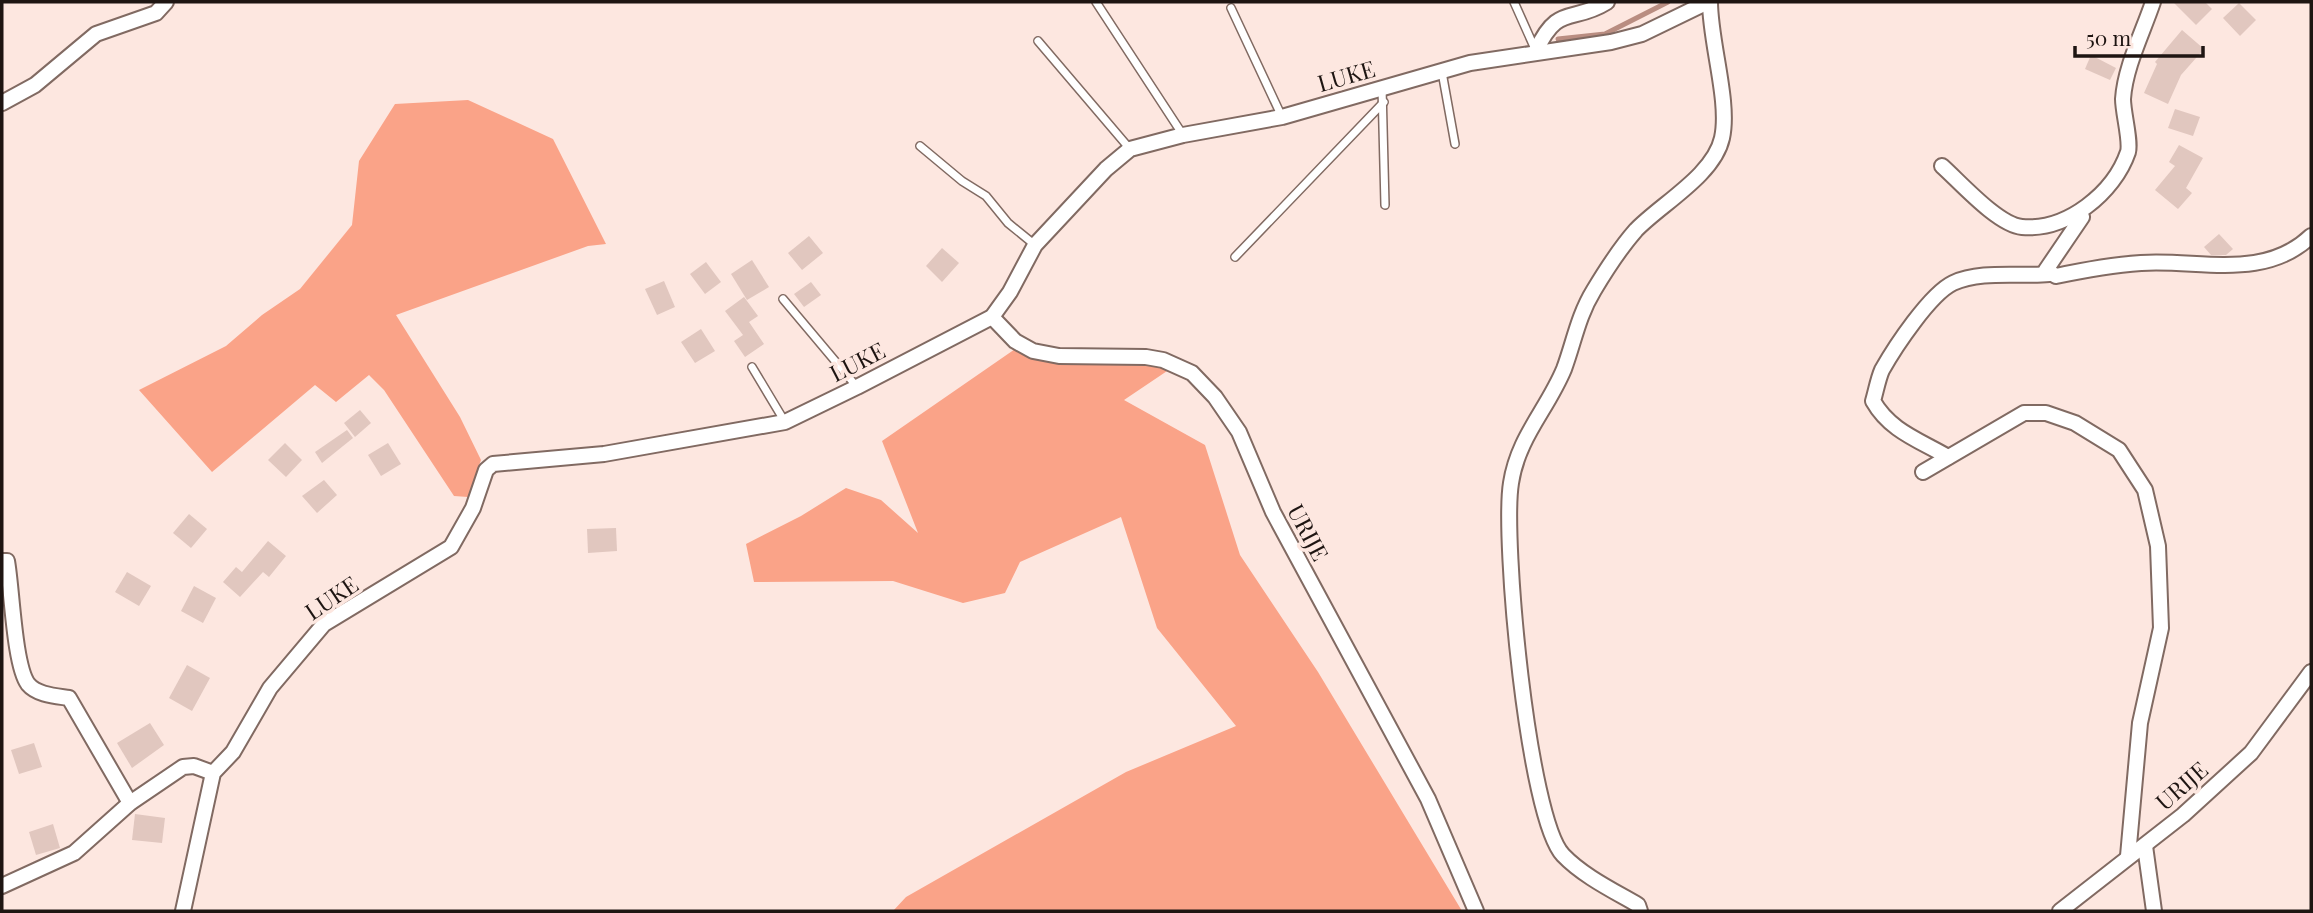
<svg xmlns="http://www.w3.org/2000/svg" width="2313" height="913" viewBox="0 0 2313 913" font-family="'Playfair Display',serif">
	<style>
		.green { fill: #faa388 }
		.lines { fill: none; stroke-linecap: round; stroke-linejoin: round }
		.stream { stroke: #b98d81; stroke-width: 5 }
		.building { fill: #e1c7bf }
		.service-casing { stroke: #816a62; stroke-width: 10 }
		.minor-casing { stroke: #816a62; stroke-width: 18 }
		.service { stroke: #fff; stroke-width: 7 }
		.minor { stroke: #fff; stroke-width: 14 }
		.labels { text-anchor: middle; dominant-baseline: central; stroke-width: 7; stroke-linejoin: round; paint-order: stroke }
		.street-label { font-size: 23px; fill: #1e1512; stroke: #fde7e0 }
	</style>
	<rect width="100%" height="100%" fill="#fde7e0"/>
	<!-- green -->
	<g class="green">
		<path d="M468 100 553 139 606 244 588 246 396 315 460 417 481 460 468 497 454 496 384 390 369 375 336 402 315 385 212 472 139 390 226 346 262 315 300 289 352 225 359 161 395 104Z"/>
		<path d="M1018 347 1176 365 1124 400 1205 445 1240 555 1318 672 1462 911H893L906 897 1126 772 1236 726 1157 628 1121 517 1020 562 1005 593 963 603 893 581 754 582 746 544 801 516 846 488 881 500 918 533 882 441Z"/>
	</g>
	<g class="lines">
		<!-- stream -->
		<path class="stream" d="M1558 39 1605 34 1668 2"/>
	</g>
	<!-- building -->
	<g class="building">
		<path d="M2173 2H2205L2212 9 2196 25Z"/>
		<path d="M2239 3 2256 20 2240 36 2223 18Z"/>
		<path d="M2182 30 2204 49 2181 75 2168 104 2144 93 2157 64 2155 62Z"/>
		<path d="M2091 55 2116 68 2110 80 2085 69Z"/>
		<path d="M2175 109 2200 117 2193 136 2168 128Z"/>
		<path d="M2179 145 2203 158 2186 188 2192 193 2178 209 2155 190 2175 166 2169 162Z"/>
		<path d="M2219 234 2233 249 2226 255H2211L2204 247Z"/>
		<path d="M809 236 823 253 802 270 788 253Z"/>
		<path d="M942 248 959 263 942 282 926 266Z"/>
		<path d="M752 260 769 287 747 300 731 274Z"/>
		<path d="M706 262 721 282 705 294 690 274Z"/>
		<path d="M664 281 675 307 657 315 645 289Z"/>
		<path d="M811 282 821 295 804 307 794 294Z"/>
		<path d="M744 297 758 316 749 322 764 344 745 357 734 341 743 335 725 311Z"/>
		<path d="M701 329 715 351 695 363 681 342Z"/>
		<path d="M360 410 371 423 355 437 344 423Z"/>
		<path d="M347 430 353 438 322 463 315 452Z"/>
		<path d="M285 443 302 460 286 477 268 460Z"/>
		<path d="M388 443 401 464 381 476 368 455Z"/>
		<path d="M324 480 337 495 317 513 302 496Z"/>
		<path d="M189 514 207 529 191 548 173 533Z"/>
		<path d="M616 528 617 551 588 553 587 529Z"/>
		<path d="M268 541 286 556 269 577 263 572 240 597 223 582 236 567 242 572Z"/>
		<path d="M127 572 151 586 139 606 115 592Z"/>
		<path d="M194 586 216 598 203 623 181 611Z"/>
		<path d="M187 665 210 678 192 711 169 698Z"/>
		<path d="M150 723 164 745 132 768 117 743Z"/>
		<path d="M34 743 42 767 19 774 11 750Z"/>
		<path d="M135 814 165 818 162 843 132 840Z"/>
		<path d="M53 824 60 848 36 855 29 832Z"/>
	</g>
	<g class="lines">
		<defs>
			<g id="service">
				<path d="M1096 2 1183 135"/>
				<path d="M1514 2 1535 49"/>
				<path d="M1231 8 1282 117"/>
				<path d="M1038 41 1130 149"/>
				<path d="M1442 72 1455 144"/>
				<path d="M1382 88 1385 205"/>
				<path d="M920 146 962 181 986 196 1008 223 1035 245"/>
				<path d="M1235 257 1384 102"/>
				<path d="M783 299 857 387"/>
				<path d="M752 367 785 422"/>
			</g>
			<g id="minor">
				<path d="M1536 51C1558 3 1572 24 1607 2"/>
				<path d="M2 103 35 85 96 34 156 13 166 2"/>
				<path d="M1942 166C1960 182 1998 225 2022 227 2067 231 2114 193 2128 152 2131 141 2123 113 2123 99 2125 67 2143 32 2153 2"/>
				<path d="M2080 212 2082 217 2046 270 2056 276C2084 270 2113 265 2141 263 2200 259 2264 281 2311 236"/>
				<path d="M992 317 1015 341 1033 351 1059 356 1146 357 1163 360 1192 373 1215 397 1239 432 1273 512 1428 799 1476 911"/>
				<path d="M1948 457C1919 440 1890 431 1873 401 1876 391 1878 379 1882 370 1895 347 1930 294 1953 283 1981 270 2020 277 2049 274"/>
				<path d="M1923 472 2024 413H2046L2075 423 2119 450 2145 490 2158 546 2161 628 2140 723 2128 856"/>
				<path d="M2 561H7C12 588 14 665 28 684 37 695 56 696 69 698L130 803"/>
				<path d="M2145 846 2154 911"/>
				<path d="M2 886 74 853 130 803 183 767 194 766 213 773"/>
				<path d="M183 911 213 773 233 752 270 688 324 624 451 547 473 508 486 470 493 464 604 454 785 422 857 387 992 317 1010 292 1035 245 1106 169 1130 149 1183 135 1282 117 1470 63 1611 42 1642 34 1708 2"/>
				<path d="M1640 911 1638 905C1614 891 1583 876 1563 855 1528 818 1502 538 1511 483 1518 437 1547 410 1564 369 1574 342 1578 316 1594 290 1606 270 1621 247 1636 230 1661 204 1714 175 1722 138 1730 102 1710 42 1710 2"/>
				<path d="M2060 911 2183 815 2251 753 2311 672"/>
			</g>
		</defs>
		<!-- service casing -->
		<use href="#service" class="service-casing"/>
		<!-- minor casing -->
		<use href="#minor" class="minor-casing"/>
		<!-- service -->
		<use href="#service" class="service"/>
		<!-- minor -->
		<use href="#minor" class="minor"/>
	</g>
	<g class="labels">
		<!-- street labels -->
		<g class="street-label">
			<text transform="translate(1346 75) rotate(-16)">LUKE</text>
			<text transform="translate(857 361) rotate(-27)">LUKE</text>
			<text transform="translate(1309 532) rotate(62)">URIJE</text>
			<text transform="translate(331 597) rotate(-34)">LUKE</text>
			<text transform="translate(2181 785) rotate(-41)">URIJE</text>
		</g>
	</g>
	<!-- border -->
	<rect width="2313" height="913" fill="none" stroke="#1e1512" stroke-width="7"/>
	<!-- scale -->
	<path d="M2075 46v10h128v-10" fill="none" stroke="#1e1512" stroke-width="3.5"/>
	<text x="2086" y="46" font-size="21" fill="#1e1512" stroke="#fde7e0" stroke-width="5" paint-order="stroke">50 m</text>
</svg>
